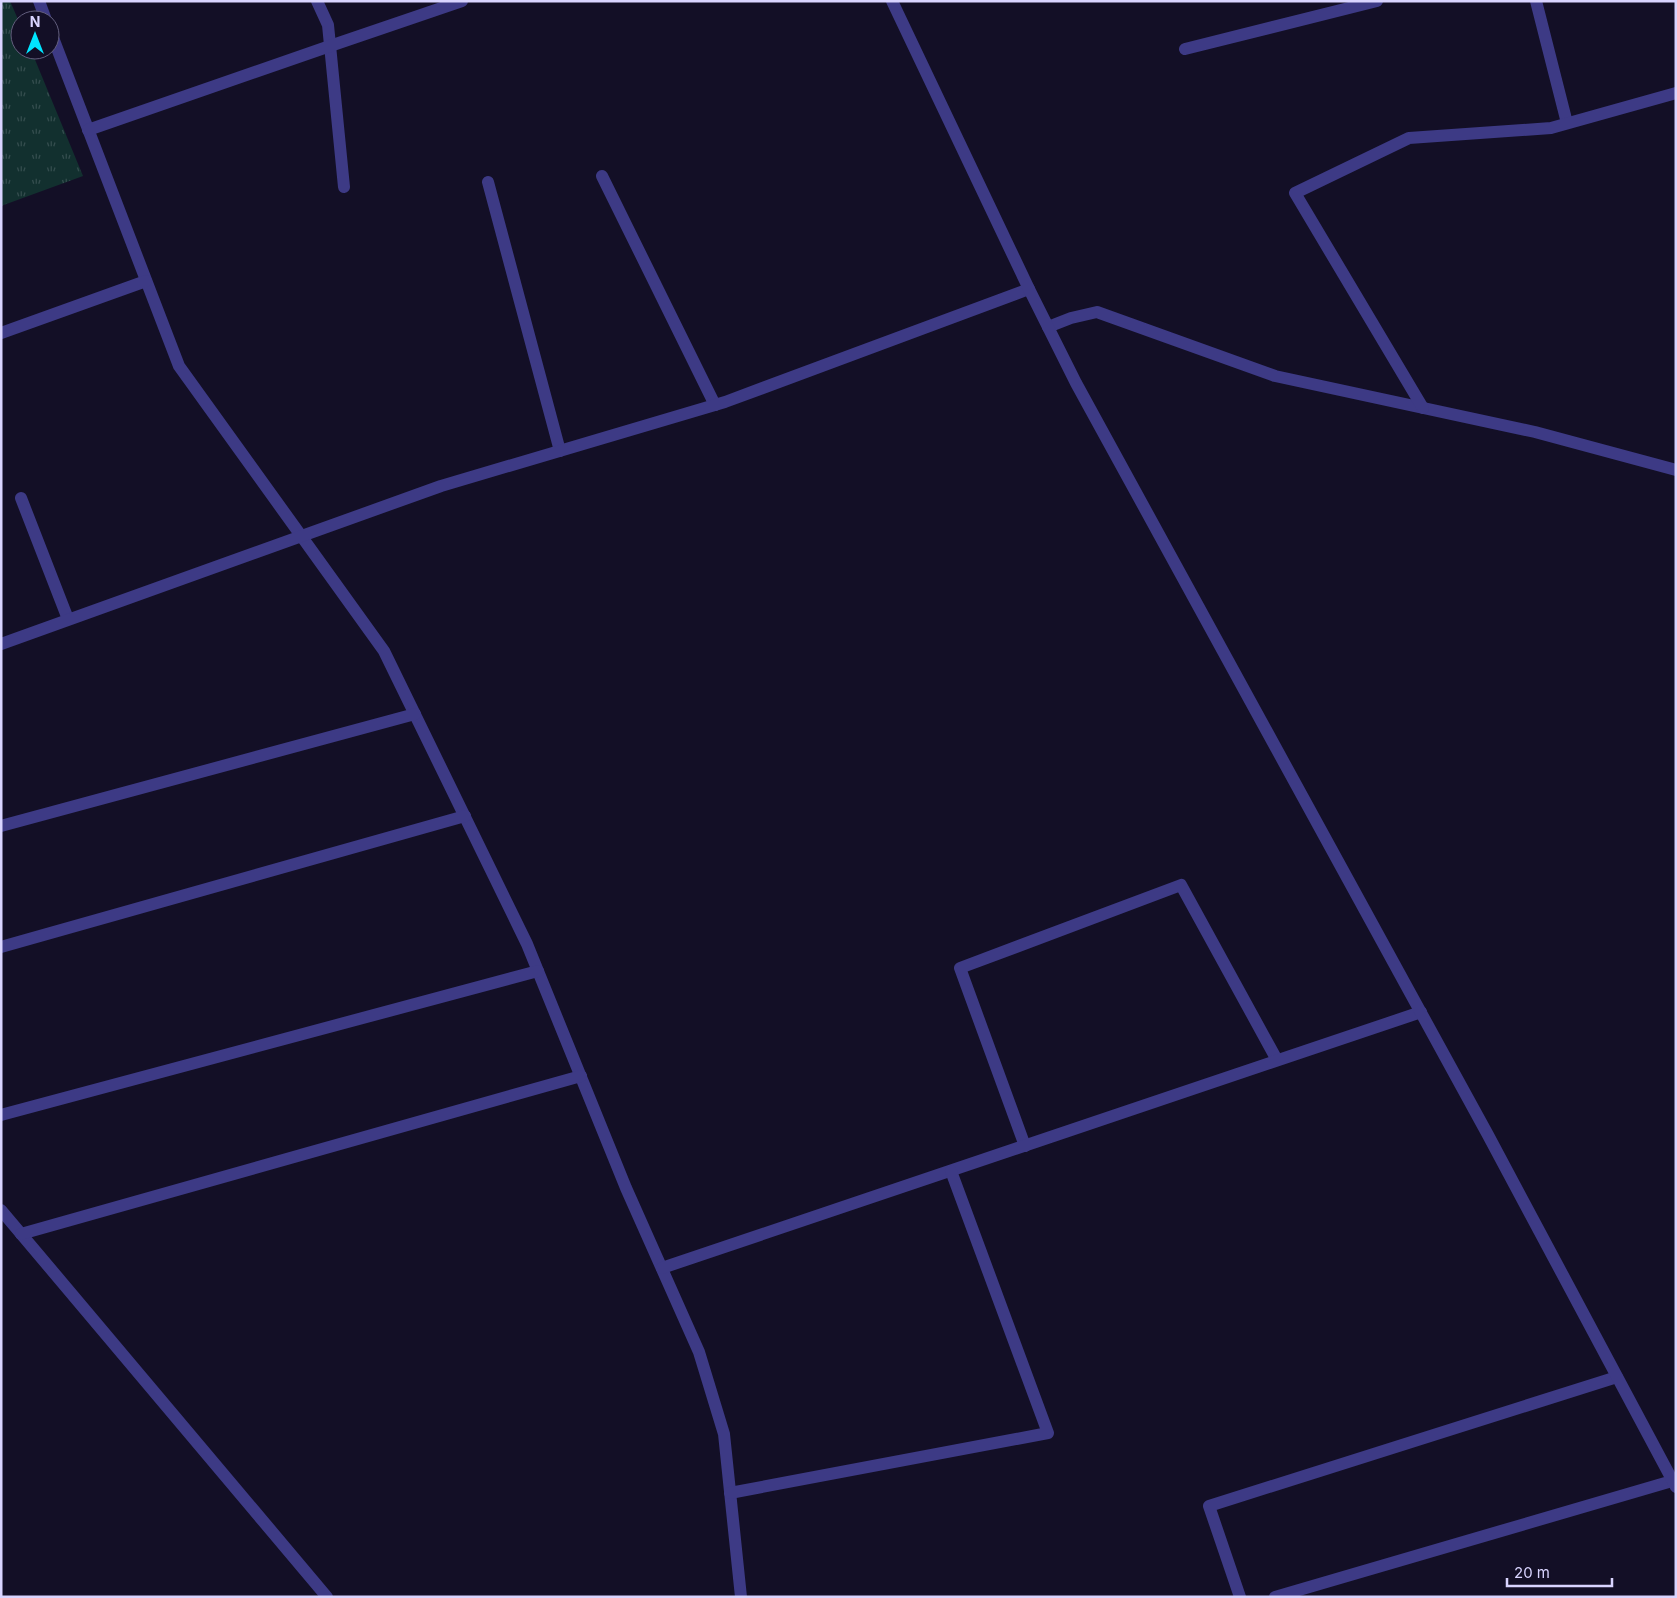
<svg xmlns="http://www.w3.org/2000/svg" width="1677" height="1598" viewBox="0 0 1677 1598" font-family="Inter,sans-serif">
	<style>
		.grass { fill: url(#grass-tufts) }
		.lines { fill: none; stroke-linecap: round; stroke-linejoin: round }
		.minor { stroke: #3d3a85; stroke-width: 12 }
		.tertiary { stroke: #3d3a85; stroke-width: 12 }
	</style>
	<defs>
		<pattern id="grass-tufts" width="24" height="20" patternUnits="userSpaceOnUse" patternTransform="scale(1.25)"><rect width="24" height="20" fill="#12302f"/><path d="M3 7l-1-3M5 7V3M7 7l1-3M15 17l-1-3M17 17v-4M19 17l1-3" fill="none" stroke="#344d4e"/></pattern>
	</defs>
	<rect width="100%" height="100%" fill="#130f26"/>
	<!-- grass -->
	<path class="grass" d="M1 1H10L20 24V50H31L83 176 1 206Z"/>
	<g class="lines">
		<!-- minor -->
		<g class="minor">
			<path d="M39 1 46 20"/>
			<path d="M317 1 328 25 344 187"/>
			<path d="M1536 1 1567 123"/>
			<path d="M50 30 179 366 384 651 527 944 626 1188 699 1352 724 1434 741 1597"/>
			<path d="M1185 49 1377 1"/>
			<path d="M88 130 330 46 462 1"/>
			<path d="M602 176 715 405"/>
			<path d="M488 182 560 451"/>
			<path d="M1048 327 1071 318 1097 312 1275 376 1535 432 1676 470"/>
			<path d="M1 333 146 281"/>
			<path d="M1423 408 1295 193 1409 138 1551 128 1676 93"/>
			<path d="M21 498 68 619"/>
			<path d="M1 644 441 486 725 402 1029 289"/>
			<path d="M1 826 415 714"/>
			<path d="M1 947 465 816"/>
			<path d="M1 1115 538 971"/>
			<path d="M1025 1146 960 968 1181 885 1277 1060"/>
			<path d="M1 1210 327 1597"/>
			<path d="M21 1234 581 1076"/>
			<path d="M662 1268 1421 1012"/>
			<path d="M730 1493 1048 1433 951 1171"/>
			<path d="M1240 1597 1209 1506 1617 1377"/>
			<path d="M1275 1597 1672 1481"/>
		</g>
		<!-- tertiary -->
		<path class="tertiary" d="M892 1 1029 289 1076 383 1488 1135 1676 1487"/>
	</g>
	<!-- border -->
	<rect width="1677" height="1598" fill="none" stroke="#d9d4ff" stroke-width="5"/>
	<!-- north arrow -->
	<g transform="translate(35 35)"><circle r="24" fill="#130f26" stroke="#625e7d"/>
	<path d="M0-4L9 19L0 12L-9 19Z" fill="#00e5ff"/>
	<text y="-8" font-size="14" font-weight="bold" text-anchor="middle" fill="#d9d4ff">N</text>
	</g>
	<!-- scale -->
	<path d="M1507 1578v8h105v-8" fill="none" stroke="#d9d4ff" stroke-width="2.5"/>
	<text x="1514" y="1578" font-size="15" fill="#d9d4ff" stroke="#130f26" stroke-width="4" paint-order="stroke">20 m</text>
</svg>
